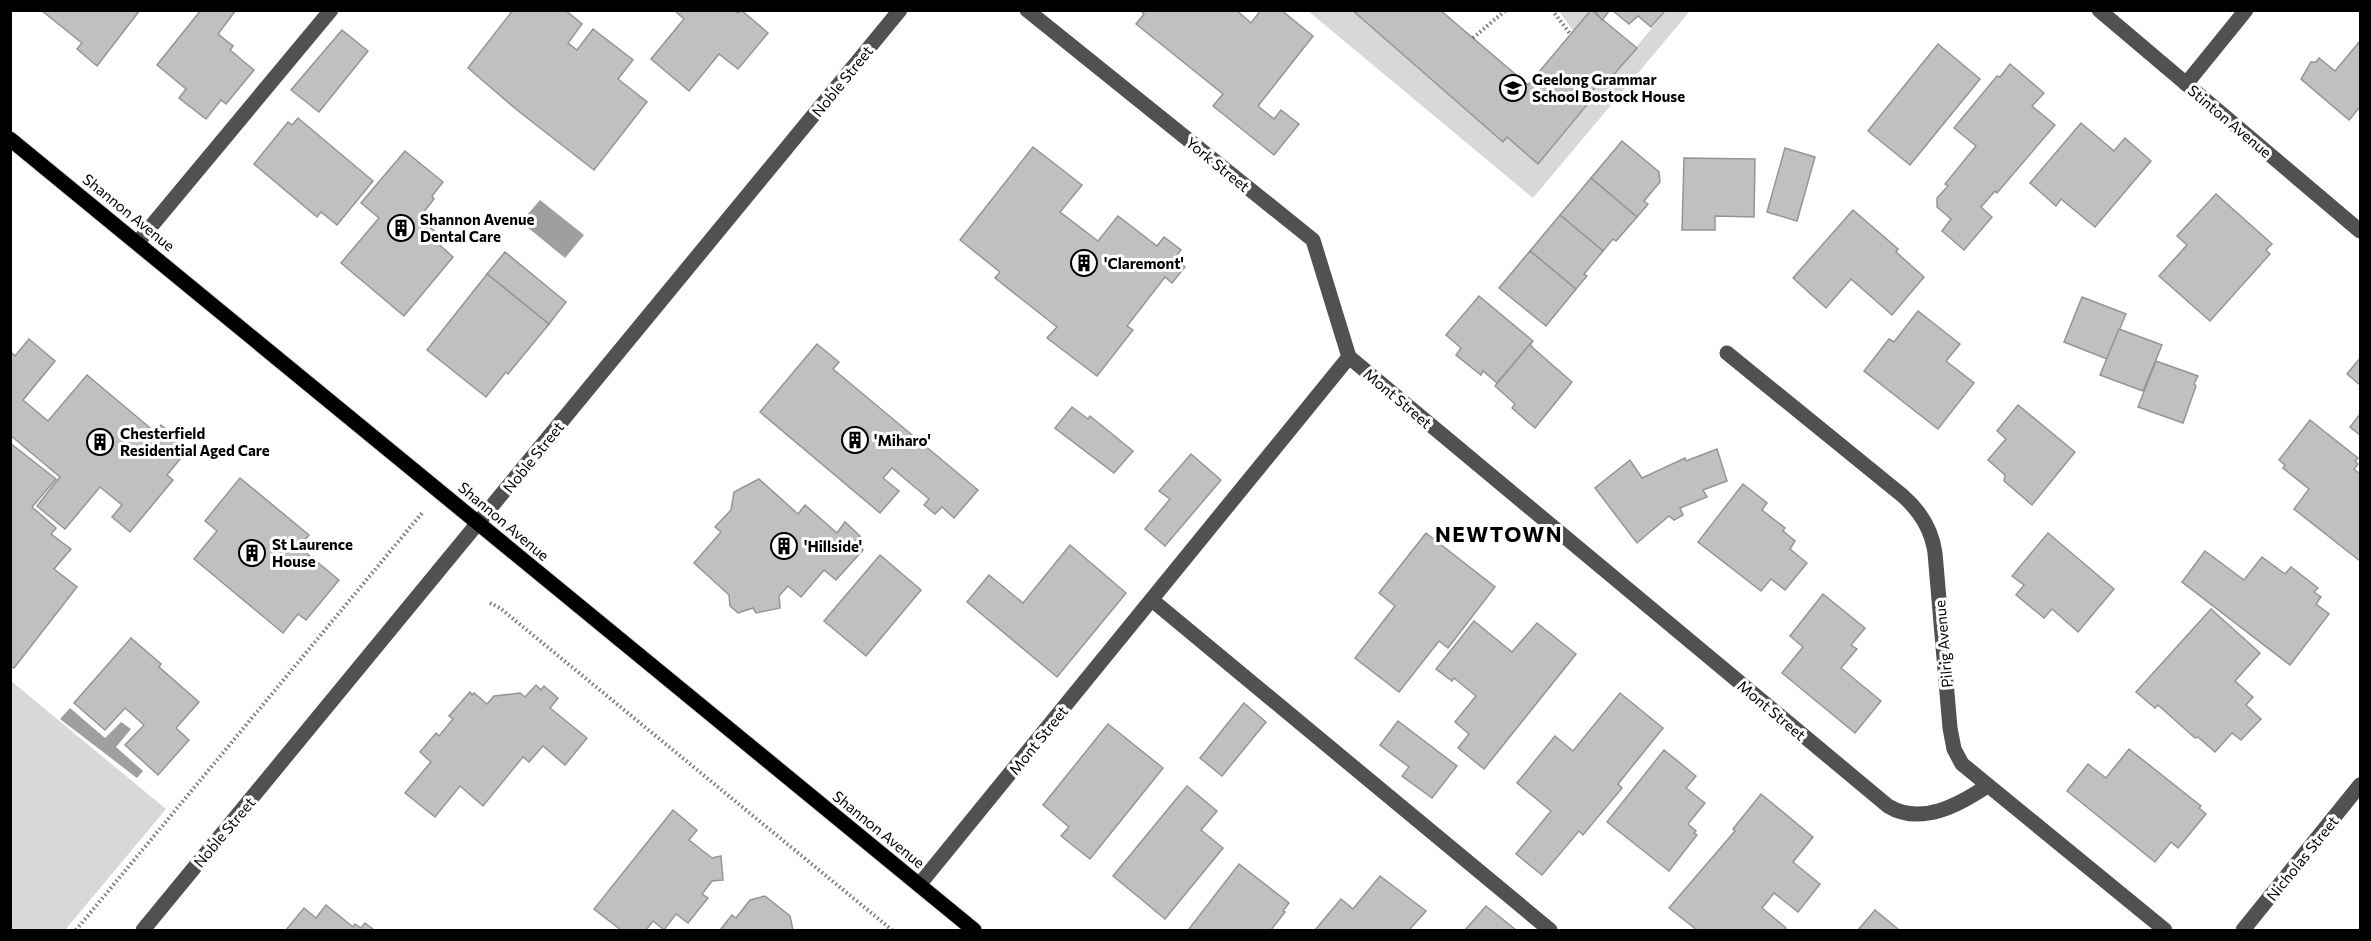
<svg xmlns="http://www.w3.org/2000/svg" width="2371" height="941" viewBox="0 0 2371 941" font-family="Commissioner,sans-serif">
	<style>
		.green { fill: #d8d8d8 }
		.water { fill: #9f9f9f }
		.building { fill: #c0c0c0; stroke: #959595; stroke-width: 1.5 }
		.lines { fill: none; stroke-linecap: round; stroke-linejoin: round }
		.major-casing { stroke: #dbdbdb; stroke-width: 17 }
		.path { stroke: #737373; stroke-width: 4; stroke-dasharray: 1.5 3; stroke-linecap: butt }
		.minor { stroke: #515151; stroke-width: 15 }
		.major { stroke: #000; stroke-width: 15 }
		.labels { text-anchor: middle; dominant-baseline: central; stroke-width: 6; stroke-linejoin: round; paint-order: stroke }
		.poi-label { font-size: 15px; font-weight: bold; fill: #000; stroke: #fff; text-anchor: start }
		.street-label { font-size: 15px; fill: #000; stroke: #fff }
		.district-label { font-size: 21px; font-weight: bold; letter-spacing: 1.5px; fill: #000; stroke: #fff }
	</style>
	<rect width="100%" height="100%" fill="#fff"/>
	<!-- green -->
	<g class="green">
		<path d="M1308 11H1352L1503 142 1507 137 1538 164 1596 95 1592 91 1603 78 1608 81 1666 11H1690L1533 198Z"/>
		<path d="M1559 11H1591L1574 32Z"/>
		<path d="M11 681 166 809 65 930H11Z"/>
	</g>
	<!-- water -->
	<g class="water">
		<path d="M540 200 584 235 565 258 521 222Z"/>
		<path d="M70 708 105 738 121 722 131 729 116 747 143 771 137 778 60 719Z"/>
	</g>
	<!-- building -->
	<g class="building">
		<path d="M41 10H140L97 66 77 49 82 43Z"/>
		<path d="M201 10H236L218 34 233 46 230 50 254 70 226 104 221 100 206 119 179 98 186 89 157 65Z"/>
		<path d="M513 10H565L582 24 568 43 577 50 593 29 633 60 618 79 647 102 594 170 517 110 468 68Z"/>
		<path d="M674 10H734L738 13 741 10 768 33 738 69 719 54 689 91 651 59 684 19Z"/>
		<path d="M1140 10H1236L1251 23 1261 10H1281L1313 36 1258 106 1274 119 1281 110 1299 124 1274 155 1213 106 1223 94 1136 24 1144 14Z"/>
		<path d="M1352 10H1440L1528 85 1591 10 1637 48 1608 81 1603 78 1592 91 1596 94 1538 164 1507 137 1503 142Z"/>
		<path d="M1594 10H1610L1602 20Z"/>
		<path d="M1612 10H1666L1651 27 1638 16 1629 24Z"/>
		<path d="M342 30 368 51 319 112 291 90Z"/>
		<path d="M2360 41V107L2349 120 2301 79 2311 62H2316L2319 58 2335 71Z"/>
		<path d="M1938 44 1980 79 1910 165 1868 131Z"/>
		<path d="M2010 64 2044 93 2032 106 2055 125 1997 193 1995 191 1981 207 1992 217 1964 250 1942 231 1951 219 1937 207V198L1948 186 1945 184 1976 146 1954 128 1997 76 2000 77Z"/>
		<path d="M298 118 373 181 337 225 321 212 317 217 254 164 288 122 292 125Z"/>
		<path d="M2081 123 2114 151 2125 138 2151 161 2095 227 2061 199 2056 206 2030 183Z"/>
		<path d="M1622 141 1659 172 1660 182 1644 201 1648 204 1637 217 1591 178Z"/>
		<path d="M1033 147 1082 185 1060 212 1098 241 1118 216 1157 246 1164 237 1181 250 1174 259 1185 267 1172 283 1165 277 1127 326 1133 330 1097 376 1047 338 1057 327 995 278 1000 272 960 240Z"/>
		<path d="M1785 148 1815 157 1797 221 1767 212Z"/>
		<path d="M405 151 443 182 432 196 434 199 419 218 438 234 433 239 453 257 404 316 341 263 379 218 361 203Z"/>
		<path d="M1684 158 1755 159 1754 217 1715 216V230H1682Z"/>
		<path d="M1591 178 1637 217 1616 241 1613 239 1603 251 1560 215Z"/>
		<path d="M2216 194 2272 244 2266 250 2270 254 2210 321 2159 276 2187 245 2177 236Z"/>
		<path d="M1853 210 1898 249 1896 252 1924 277 1892 315 1851 279 1826 308 1793 278Z"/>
		<path d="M1560 215 1603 251 1584 274 1587 276 1576 289 1530 251Z"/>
		<path d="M1530 251 1576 289 1546 326 1499 288Z"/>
		<path d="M505 252 566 302 549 324 487 274Z"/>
		<path d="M487 274 549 324 508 374 506 372 486 397 427 350Z"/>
		<path d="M1479 296 1533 341 1497 383 1483 371 1481 375 1456 355 1461 348 1446 335Z"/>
		<path d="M2082 297 2126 314 2107 359 2064 342Z"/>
		<path d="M1918 311 1960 344 1946 361 1974 383 1938 429 1864 371 1889 339 1894 342Z"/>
		<path d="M2119 329 2162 345 2143 391 2100 375Z"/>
		<path d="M29 339 55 361 23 400 48 421 87 375 155 432 161 425 189 448 167 475 173 480 130 532 112 517 122 505 100 487 65 529 37 506 60 477 10 435V355L12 353 15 356Z"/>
		<path d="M817 344 839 362 833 369 978 490 954 518 942 507 935 514 924 505 929 499 892 468 883 478 899 491 880 513 760 412Z"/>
		<path d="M1530 344 1533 348 1572 382 1535 428 1512 408 1515 404 1495 386Z"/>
		<path d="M2360 358V385L2347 374Z"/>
		<path d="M2156 361 2198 376 2194 384 2196 386 2183 423 2138 407Z"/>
		<path d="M2018 405 2075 452 2032 505 2004 481 2005 475 1988 460 2006 439 1997 431Z"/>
		<path d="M1072 407 1088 419 1090 416 1133 451 1114 473 1055 428Z"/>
		<path d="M2360 414V435L2350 427Z"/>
		<path d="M2310 420 2358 458 2355 461 2358 464 2354 469 2360 474V561L2294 509 2309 489 2283 468 2285 465 2279 460Z"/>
		<path d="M10 443 56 479 32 507 56 528 51 534 71 549 54 569 77 587 14 668 10 666Z"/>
		<path d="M1717 449 1727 481 1703 490 1707 497 1680 508 1683 515 1674 520 1669 516 1637 543 1595 488 1630 460 1642 478 1685 458 1686 461Z"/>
		<path d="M1191 454 1221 480 1165 546 1145 529 1170 499 1159 491Z"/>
		<path d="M240 478 309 535 299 547 339 580 306 620 298 614 283 633 194 559 217 531 205 521Z"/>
		<path d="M759 479 798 514 805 505 837 533 845 522 860 536 855 542 863 550 836 580 824 570 801 597 788 586 779 596 780 608 756 613 753 608 738 613 730 606 729 595 694 563 721 532 715 527 731 510 734 492Z"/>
		<path d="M1743 484 1767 503 1762 510 1785 528 1783 531 1795 541 1790 549 1807 563 1785 590 1771 579 1761 591 1698 542Z"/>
		<path d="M1426 533 1495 587 1448 648 1439 641 1399 692 1355 658 1395 606 1379 593Z"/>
		<path d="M2048 533 2114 589 2078 632 2052 609 2044 618 2016 595 2024 585 2012 576Z"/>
		<path d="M1070 545 1126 593 1057 677 967 602 989 575 1023 603Z"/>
		<path d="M2205 551 2244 580 2262 557 2285 574 2291 567 2318 588 2314 592 2321 597 2316 604 2329 614 2290 665 2182 582Z"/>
		<path d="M880 555 921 590 866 656 824 621Z"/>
		<path d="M1823 594 1865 628 1851 645 1857 649 1841 668 1881 701 1855 733 1782 673 1803 647 1790 636Z"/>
		<path d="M2211 609 2260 653 2235 681 2253 697 2246 705 2261 719 2241 740 2232 733 2215 752 2198 737 2195 738 2158 705 2155 708 2136 692Z"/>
		<path d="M1474 621 1512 652 1537 623 1576 654 1484 769 1458 748 1469 734 1455 722 1476 696 1454 678 1452 681 1436 669Z"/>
		<path d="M131 638 161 664 159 667 199 702 176 728 189 740 158 775 125 745 144 725 125 708 105 730 74 703Z"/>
		<path d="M536 685 541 690 544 686 558 698 550 708 587 738 565 765 543 746 529 762 523 757 483 806 460 786 435 817 405 793 431 762 420 752 436 733 439 736 453 719 449 716 470 692 472 695 474 693 487 704 494 696 520 693 525 697Z"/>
		<path d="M1620 693 1663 728 1618 784 1622 788 1583 835 1579 831 1542 875 1516 854 1551 811 1517 783 1555 736 1573 751Z"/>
		<path d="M1244 703 1266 722 1222 776 1200 758Z"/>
		<path d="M1398 721 1457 766 1432 798 1402 776 1409 767 1380 745Z"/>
		<path d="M1108 724 1163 768 1090 859 1061 836 1069 827 1043 805Z"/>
		<path d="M2129 749 2201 806 2199 808 2206 814 2178 848 2171 842 2155 862 2067 791 2088 764 2106 778Z"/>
		<path d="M1664 750 1696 776 1686 788 1705 803 1688 824 1696 831 1694 833 1697 835 1669 871 1607 822Z"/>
		<path d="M1187 786 1217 811 1201 830 1223 848 1165 919 1113 876Z"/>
		<path d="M1761 794 1813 837 1793 862 1820 884 1798 912 1774 893 1762 908 1786 928 1784 930H1697L1669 908 1735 831 1733 829Z"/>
		<path d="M673 810 697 830 689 840 712 858 721 856 723 880 712 881 702 894 708 898 688 923 676 914 664 930 653 921 646 930H621L594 909Z"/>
		<path d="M1239 864 1289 903 1283 911 1285 912 1271 930H1191L1189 929Z"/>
		<path d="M1380 876 1426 911 1409 930H1315L1341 899 1353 909Z"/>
		<path d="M765 896 790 916 793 930H720L732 915 736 918 750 900Z"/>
		<path d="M326 905 353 927 355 924 361 928 365 923 374 930H286L304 908 316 918Z"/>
		<path d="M1486 906 1516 930H1465Z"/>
		<path d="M1875 910 1899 930H1858Z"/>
	</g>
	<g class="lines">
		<defs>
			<path id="major" d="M10 139 974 930"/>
		</defs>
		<!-- major casing -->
		<use href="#major" class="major-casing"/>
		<!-- path -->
		<g class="path">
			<path d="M1552 10 1571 35"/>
			<path d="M1473 38 1506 10"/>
			<path d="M490 603 500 608 892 930"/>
			<path d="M76 930 422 513"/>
		</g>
		<!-- minor -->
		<g class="minor">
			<path d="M1027 10 1313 240 1349 357"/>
			<path d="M2099 10 2360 231"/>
			<path d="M2186 84 2246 10"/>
			<path d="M138 242 331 10"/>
			<path d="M1727 353 1903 496C1920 511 1932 531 1935 553L1950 728 1954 749 1962 764 2165 930"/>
			<path d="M1349 357 1888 806C1921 826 1959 805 1987 786"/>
			<path d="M1152 600 1550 930"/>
			<path d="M919 885 1349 357"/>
			<path d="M143 930 900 10"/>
			<path d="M2243 930 2360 785"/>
		</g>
		<!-- major -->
		<use href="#major" class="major"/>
	</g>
	<!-- icons -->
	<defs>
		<symbol id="school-ring" viewBox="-11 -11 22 22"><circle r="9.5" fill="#fff" stroke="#000" stroke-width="1.5"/><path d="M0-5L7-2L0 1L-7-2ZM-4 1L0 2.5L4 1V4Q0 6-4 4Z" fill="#000"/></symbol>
		<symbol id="building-ring" viewBox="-11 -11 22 22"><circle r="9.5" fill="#fff" stroke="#000" stroke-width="1.5"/><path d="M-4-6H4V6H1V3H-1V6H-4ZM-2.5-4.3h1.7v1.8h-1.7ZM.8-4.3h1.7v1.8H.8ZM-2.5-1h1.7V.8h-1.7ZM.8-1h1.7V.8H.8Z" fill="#000"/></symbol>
	</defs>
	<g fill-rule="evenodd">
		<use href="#school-ring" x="1498" y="73" width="30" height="30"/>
		<use href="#building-ring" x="386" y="213" width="30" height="30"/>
		<use href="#building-ring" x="1069" y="248" width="30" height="30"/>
		<use href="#building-ring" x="840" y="425" width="30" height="30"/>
		<use href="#building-ring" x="85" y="427" width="30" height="30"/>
		<use href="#building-ring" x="769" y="531" width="30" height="30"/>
		<use href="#building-ring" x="237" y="538" width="30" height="30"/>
	</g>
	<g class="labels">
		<!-- poi labels -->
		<g class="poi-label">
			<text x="1532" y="79">Geelong Grammar<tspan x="1532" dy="17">School Bostock House</tspan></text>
			<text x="420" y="219">Shannon Avenue<tspan x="420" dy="17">Dental Care</tspan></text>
			<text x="1104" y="263">'Claremont'</text>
			<text x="120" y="433">Chesterfield<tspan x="120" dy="17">Residential Aged Care</tspan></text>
			<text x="874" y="440">'Miharo'</text>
			<text x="272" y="544">St Laurence<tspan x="272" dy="17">House</tspan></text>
			<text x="804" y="546">'Hillside'</text>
		</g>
		<!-- street labels -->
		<g class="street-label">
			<text transform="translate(842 81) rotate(-51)">Noble Street</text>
			<text transform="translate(2230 121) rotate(40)">Stinton Avenue</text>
			<text transform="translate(1218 164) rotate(39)">York Street</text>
			<text transform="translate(129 212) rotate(39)">Shannon Avenue</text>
			<text transform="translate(1398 398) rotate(40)">Mont Street</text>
			<text transform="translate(533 457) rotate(-51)">Noble Street</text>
			<text transform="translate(504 521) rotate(40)">Shannon Avenue</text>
			<text transform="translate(1943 644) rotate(-95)">Pilrig Avenue</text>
			<text transform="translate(1772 710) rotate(40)">Mont Street</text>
			<text transform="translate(1038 740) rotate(-51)">Mont Street</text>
			<text transform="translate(879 829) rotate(39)">Shannon Avenue</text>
			<text transform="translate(224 832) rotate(-50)">Noble Street</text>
			<text transform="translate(2302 858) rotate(-51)">Nicholas Street</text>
		</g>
		<!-- district labels -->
		<g class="district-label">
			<text x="1499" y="533">NEWTOWN</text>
		</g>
	</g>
	<!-- border -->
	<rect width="2371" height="941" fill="none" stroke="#000000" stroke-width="24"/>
</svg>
